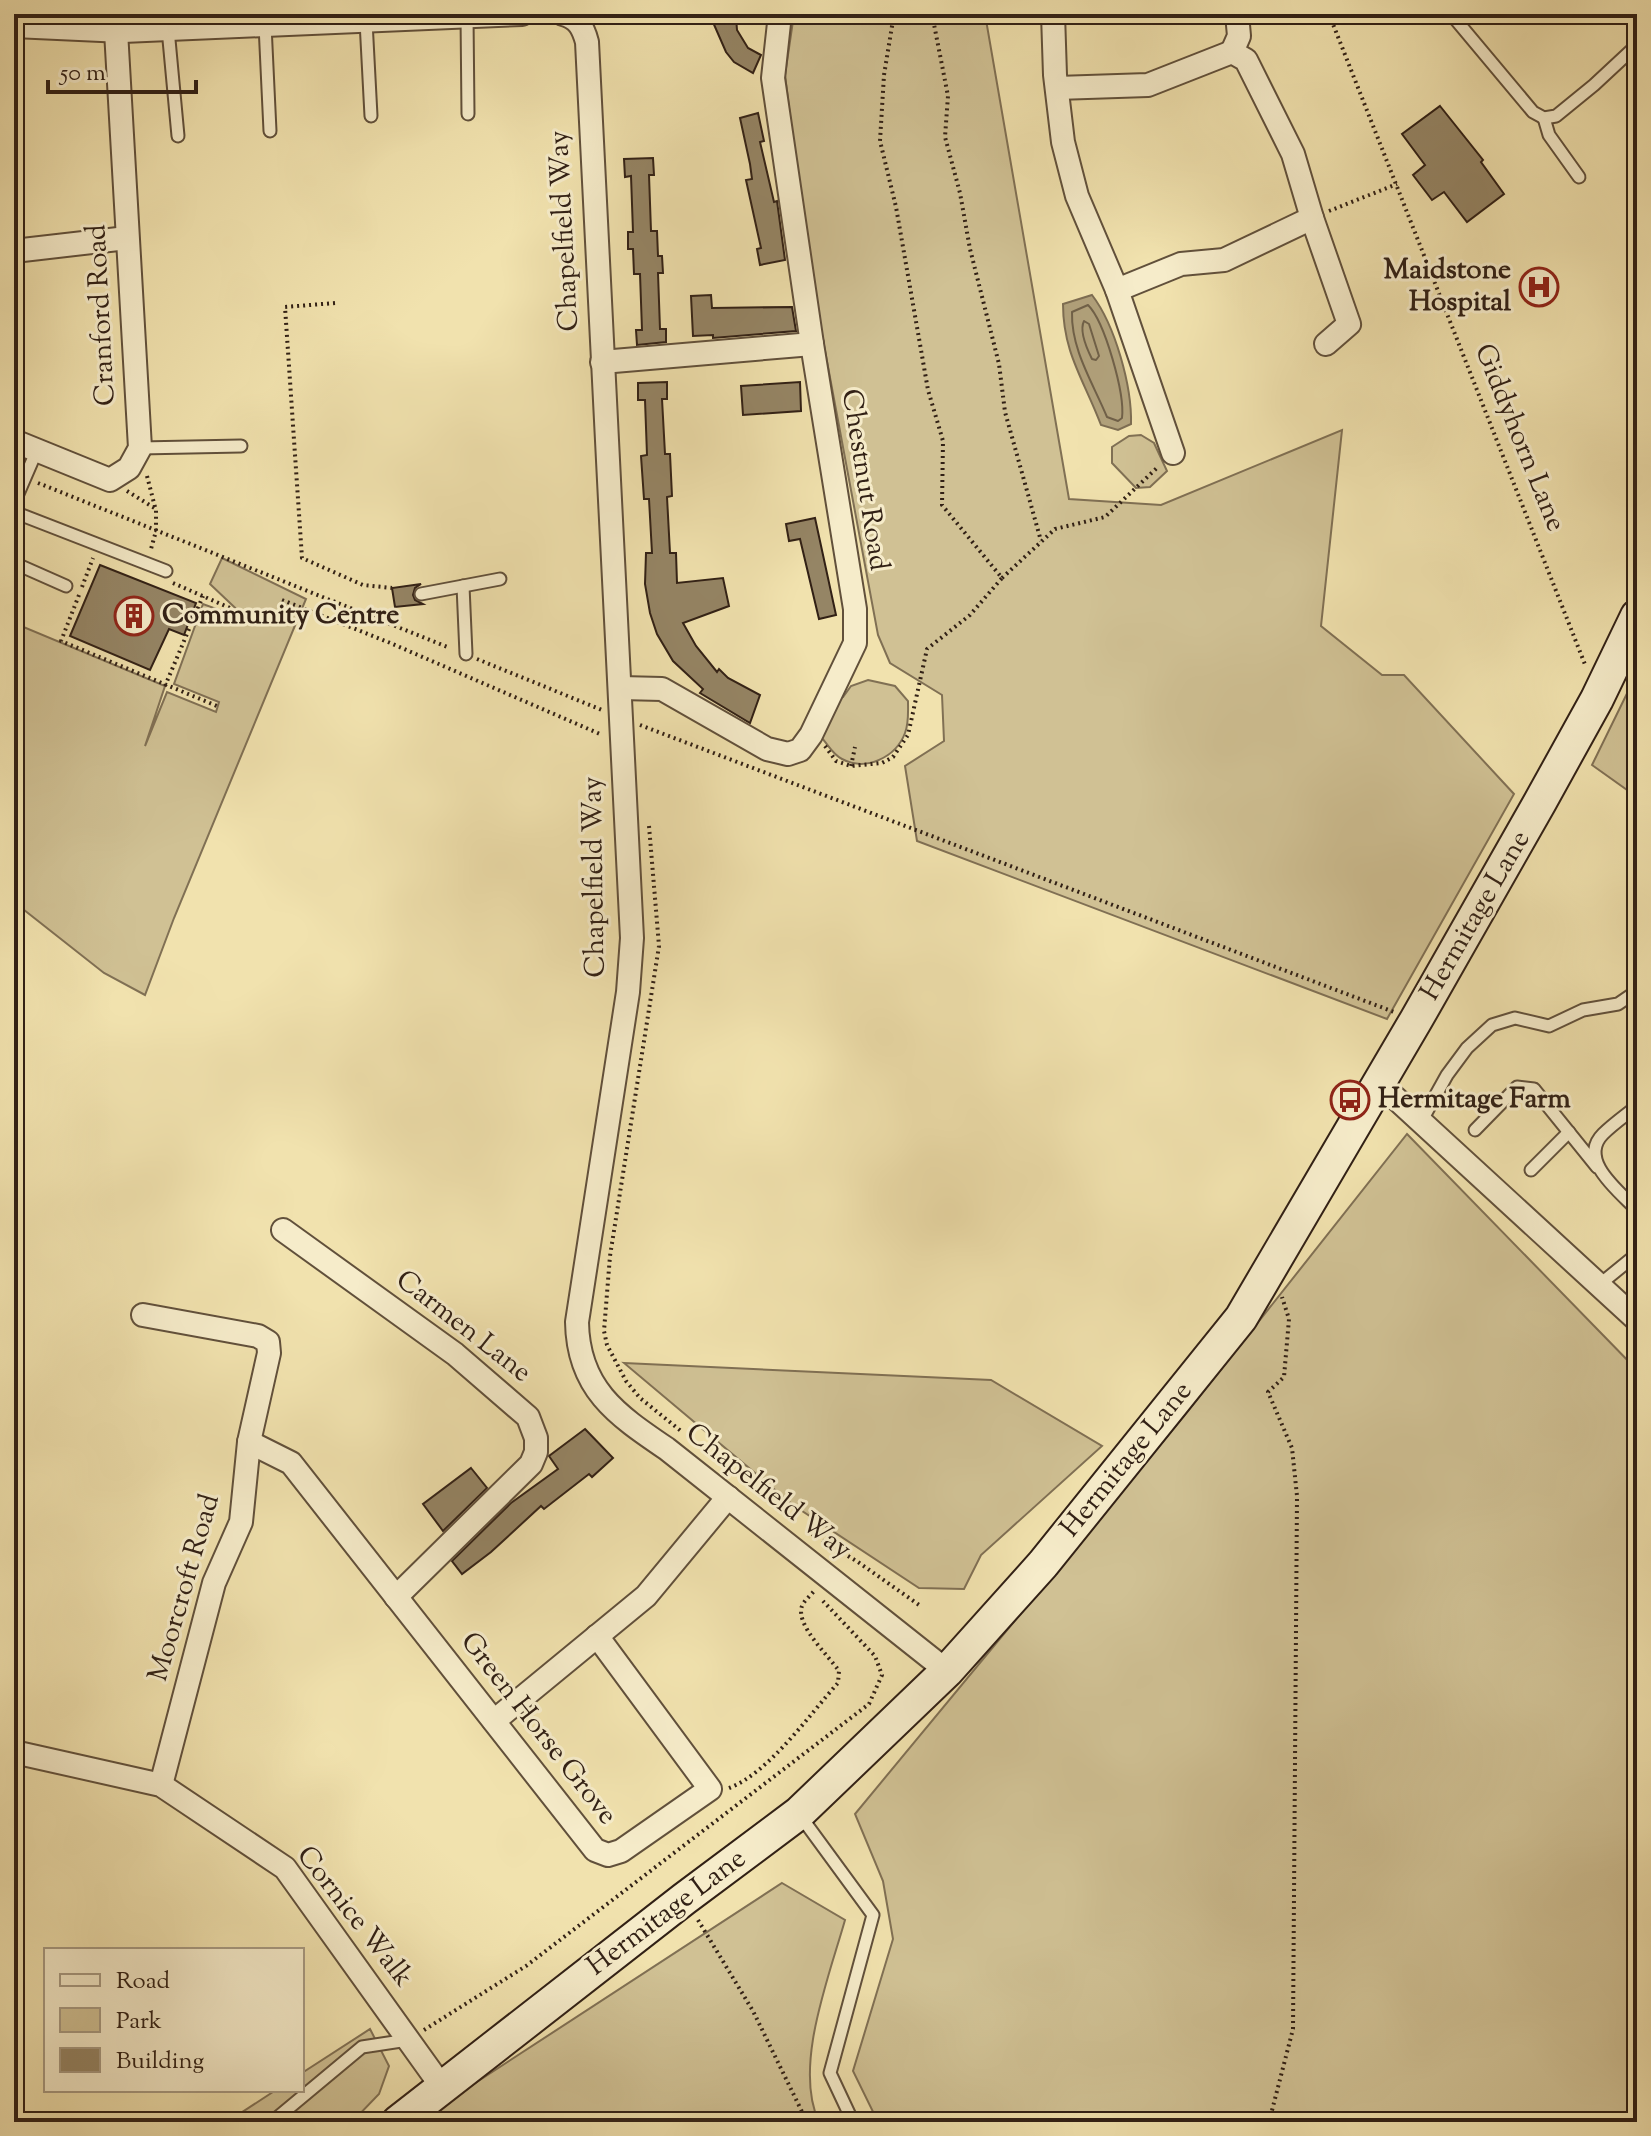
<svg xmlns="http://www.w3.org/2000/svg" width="1651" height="2136" viewBox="0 0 1651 2136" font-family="'Sorts Mill Goudy',serif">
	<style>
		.green { fill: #d0c194; stroke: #807054; stroke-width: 2 }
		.water { fill: #b0a07a; stroke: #7d6d52; stroke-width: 2 }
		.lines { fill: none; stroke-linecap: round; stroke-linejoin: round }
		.shore { stroke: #706048; stroke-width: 2 }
		.building { fill: #958565; stroke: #312015; stroke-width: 2 }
		.service-casing { stroke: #61503b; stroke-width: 15 }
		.minor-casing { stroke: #61503b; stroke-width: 26 }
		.secondary-casing { stroke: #312015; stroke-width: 36 }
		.path { stroke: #312015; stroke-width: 4; stroke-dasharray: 2 4; stroke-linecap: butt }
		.service { stroke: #f6ecca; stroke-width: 11 }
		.minor { stroke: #f6ecca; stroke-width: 22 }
		.secondary { stroke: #f6ecca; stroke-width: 32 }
		.labels { text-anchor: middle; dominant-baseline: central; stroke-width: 6; stroke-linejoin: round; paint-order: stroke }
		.street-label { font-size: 28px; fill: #312015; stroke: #f6ecca }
		.poi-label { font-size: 28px; font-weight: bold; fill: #312015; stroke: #f6ecca; text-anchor: start }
	</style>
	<rect width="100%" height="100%" fill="#f1e2ae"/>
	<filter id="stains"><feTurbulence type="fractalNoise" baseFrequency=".0025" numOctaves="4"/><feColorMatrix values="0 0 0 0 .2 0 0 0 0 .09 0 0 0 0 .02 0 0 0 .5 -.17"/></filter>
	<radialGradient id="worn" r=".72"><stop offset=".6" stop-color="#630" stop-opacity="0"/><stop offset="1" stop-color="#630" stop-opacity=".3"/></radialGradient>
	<!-- green -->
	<g class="green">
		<path d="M794 14H985L1069 499 1161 505 1342 430 1321 626 1382 675H1404L1514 794 1387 1019 917 841 905 766 944 741 942 695 890 663 878 635 807 254 785 75Z"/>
		<path d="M1141 435 1154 443 1167 471 1150 487 1136 488 1112 463V447L1129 436Z"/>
		<path d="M222 558 306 599 174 918 145 995 104 973 14 902V623L165 686 145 746 167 692 216 712 219 702 174 684 203 604 249 621 210 584Z"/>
		<path d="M1637 673V797L1592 765Z"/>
		<path d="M868 680 895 686 908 701C908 712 909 723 905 733 896 757 866 772 842 759 832 754 828 744 820 736L836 698 843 697 851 686Z"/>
		<path d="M1407 1134 1637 1370V2122H878L853 2071 893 1939 883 1881 855 1814 1184 1416Z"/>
		<path d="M624 1363 991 1380 1102 1446 981 1555 964 1589 919 1588 793 1505Z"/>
		<path d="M782 1883 845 1920C829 1977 793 2067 819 2122H424L440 2106Z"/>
		<path d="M370 2029 389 2066 379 2094 352 2122H227L276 2090H302V2073Z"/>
	</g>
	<!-- water -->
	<path class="water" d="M1092 295C1115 325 1132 386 1131 424L1118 430 1101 425C1084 380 1063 353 1063 304Z"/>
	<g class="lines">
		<!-- shore -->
		<g class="shore">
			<path d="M1088 305C1105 322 1125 394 1122 418L1118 421 1107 417C1093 383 1071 350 1072 312Z"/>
			<path d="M1084 321 1089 324 1099 356 1096 360 1092 359C1087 349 1079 331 1084 321Z"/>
		</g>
	</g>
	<!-- building -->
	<g class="building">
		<path d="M736 17 737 30 748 48 761 55 753 73 734 62 726 52 712 20Z"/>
		<path d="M1440 106 1483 160 1481 162 1504 194 1467 222 1444 192 1432 200 1413 175 1425 165 1402 134Z"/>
		<path d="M758 113 764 141 760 142 774 202 777 201 785 260 760 265 757 249 761 248 746 180 752 179 750 164 740 118Z"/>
		<path d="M653 158 654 175H649L651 231H657L658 256H662L663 273H658L660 329H666V342L637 345 636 330H642L640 274H634L633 249H628V232H633L631 176 625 177 624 159Z"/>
		<path d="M711 295 712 308 792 307 796 331 713 338V335L693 336 691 296Z"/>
		<path d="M667 382V399H662L665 454H670L672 496 667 497 670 553H676L677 583 723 578 729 606 683 623 696 646 717 672 719 669 728 678 760 695 750 723 700 693 703 689 673 661 657 634 650 613 645 584 646 553H652L649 499H644L641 456 647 455 645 400H638V383Z"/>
		<path d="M800 382 801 411 743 415 741 386Z"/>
		<path d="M815 518 836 615 819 619 800 539 789 541 786 524Z"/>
		<path d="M100 565 196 603 184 635 169 629 150 670 70 636Z"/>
		<path d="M421 584 415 588 413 595 415 600 423 604 395 607 392 588Z"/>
		<path d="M585 1429 613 1458 592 1477 589 1474 544 1509 541 1506 491 1552 462 1574 452 1561 511 1503 558 1469 549 1456Z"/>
		<path d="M471 1468 487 1488 443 1531 423 1504Z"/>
	</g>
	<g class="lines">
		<defs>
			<g id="service">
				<path d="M1451 14 1533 112 1544 118 1556 116 1594 85 1637 45"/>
				<path d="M467 16 468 114"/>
				<path d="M366 21 371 116"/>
				<path d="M265 25 270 131"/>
				<path d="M168 29 178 136"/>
				<path d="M1544 118 1549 135 1579 177"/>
				<path d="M140 448 241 446"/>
				<path d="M14 503 37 450"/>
				<path d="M14 512 166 571"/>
				<path d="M14 563 66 586"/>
				<path d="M463 586 466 654"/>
				<path d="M421 594 500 579"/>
				<path d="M1637 1106C1626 1115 1613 1124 1603 1134 1577 1160 1620 1192 1637 1210"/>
				<path d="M1422 1120 1447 1075 1467 1048 1492 1025 1515 1018 1549 1026 1583 1010 1618 1004 1637 991"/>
				<path d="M1475 1130 1517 1087 1534 1089 1597 1167"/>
				<path d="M1531 1170 1569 1132"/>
				<path d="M1599 1285 1637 1254"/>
				<path d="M799 1814 873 1915 830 2073 853 2122"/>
				<path d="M272 2122 362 2047 408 2040"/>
			</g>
			<g id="minor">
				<path d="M563 14C578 18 583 27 587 42L632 938 628 992 577 1322C578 1389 617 1415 667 1449L947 1671"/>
				<path d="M1053 14 1055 75 1063 142 1077 196 1117 290 1173 453"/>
				<path d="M14 26 123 31 522 14"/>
				<path d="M1232 52 1239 36 1237 14"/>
				<path d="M1057 88 1148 85 1232 52 1246 60 1293 154 1312 218 1224 260 1181 264 1117 290"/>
				<path d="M1312 218 1349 324 1326 344"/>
				<path d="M14 251 127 238"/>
				<path d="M602 362 812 344"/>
				<path d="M14 441 110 480 129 468 140 448 116 31"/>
				<path d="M621 688 662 689 767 749 788 754 800 750 811 735 855 643V609L812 344 773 78 780 14"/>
				<path d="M1379 1083 1637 1320"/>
				<path d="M283 1230 455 1354 528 1417 536 1438V1452L531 1464 396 1597"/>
				<path d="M143 1315 258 1336 268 1342 269 1353 249 1442 241 1522 214 1583 161 1785"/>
				<path d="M249 1442 291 1463 595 1850 608 1855 621 1851 710 1789 597 1636"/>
				<path d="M494 1721 646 1596 728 1497"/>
				<path d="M14 1752 161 1785 285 1868 442 2087"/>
			</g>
			<path id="secondary" d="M398 2122 684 1899 799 1813 947 1671 1043 1564 1241 1318 1416 1020 1540 802 1597 699 1637 616"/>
		</defs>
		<!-- service casing -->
		<use href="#service" class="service-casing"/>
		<!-- minor casing -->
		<use href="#minor" class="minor-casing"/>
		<!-- secondary casing -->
		<use href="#secondary" class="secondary-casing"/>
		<!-- path -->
		<g class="path">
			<path d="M932 14 948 96 945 137 960 193 970 249 999 364 1005 412 1041 541"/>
			<path d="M1329 14 1586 667"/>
			<path d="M1329 211 1397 184"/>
			<path d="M335 303 285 307 302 558 363 585 392 588"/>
			<path d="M147 476 155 507"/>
			<path d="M38 483 450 648"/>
			<path d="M127 491 156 509V531L151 549"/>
			<path d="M1002 578 1055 529 1105 517 1159 466"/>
			<path d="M173 583 230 608 228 613"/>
			<path d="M82 587 93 558"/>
			<path d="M79 595 61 641 217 706"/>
			<path d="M282 600 388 642 600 734"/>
			<path d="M477 659 602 710"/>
			<path d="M165 686 203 596"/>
			<path d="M640 725 1394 1012"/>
			<path d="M825 746 836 761 851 766 882 763 893 757 908 735 927 649 970 615 1002 578 942 505 943 441 928 390 896 207 880 141 884 75 894 14"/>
			<path d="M851 766 855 747"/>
			<path d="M649 826 659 946 610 1256 604 1331 607 1345 626 1381 640 1398 681 1431"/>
			<path d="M807 1531 858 1562 922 1607"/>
			<path d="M729 1788C769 1773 809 1715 838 1683L839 1671C829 1656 795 1625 802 1606 804 1601 810 1596 814 1591"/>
			<path d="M698 1920 753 2011 807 2122"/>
			<path d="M424 2030 526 1966 869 1704 882 1675 875 1656 823 1601"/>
			<path d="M1269 2122 1293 2029 1297 1496 1292 1448 1268 1392 1284 1377 1289 1319 1282 1297"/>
		</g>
		<!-- service -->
		<use href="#service" class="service"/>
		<!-- minor -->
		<use href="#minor" class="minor"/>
		<!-- secondary -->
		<use href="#secondary" class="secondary"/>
	</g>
	<!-- icons -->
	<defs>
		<symbol id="hospital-ring" viewBox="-11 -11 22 22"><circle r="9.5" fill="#f6ecca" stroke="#8f2418" stroke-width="1.5"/><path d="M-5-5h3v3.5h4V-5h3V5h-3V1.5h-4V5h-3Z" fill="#8f2418"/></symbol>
		<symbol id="building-ring" viewBox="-11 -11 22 22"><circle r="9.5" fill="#f6ecca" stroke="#8f2418" stroke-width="1.5"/><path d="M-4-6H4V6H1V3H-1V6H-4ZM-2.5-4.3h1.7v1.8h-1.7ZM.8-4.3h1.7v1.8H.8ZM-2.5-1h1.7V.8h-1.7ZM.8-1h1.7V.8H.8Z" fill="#8f2418"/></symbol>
		<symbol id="bus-ring" viewBox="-11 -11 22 22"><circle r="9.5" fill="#f6ecca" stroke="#8f2418" stroke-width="1.5"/><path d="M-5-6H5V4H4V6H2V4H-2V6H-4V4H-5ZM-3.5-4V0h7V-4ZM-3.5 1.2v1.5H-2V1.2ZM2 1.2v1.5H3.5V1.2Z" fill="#8f2418"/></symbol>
	</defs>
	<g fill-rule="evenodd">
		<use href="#hospital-ring" x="1517" y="265" width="44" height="44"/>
		<use href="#building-ring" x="112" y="594" width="44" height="44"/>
		<use href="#bus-ring" x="1328" y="1078" width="44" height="44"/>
	</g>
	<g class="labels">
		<!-- street labels -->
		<g class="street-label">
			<text transform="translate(565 231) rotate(-93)">Chapelfield Way</text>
			<text transform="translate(102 315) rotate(-93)">Cranford Road</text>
			<text transform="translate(1519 438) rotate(68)">Giddyhorn Lane</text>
			<text transform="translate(864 480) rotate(81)">Chestnut Road</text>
			<text transform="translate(595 877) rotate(-91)">Chapelfield Way</text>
			<text transform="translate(1476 916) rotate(-60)">Hermitage Lane</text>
			<text transform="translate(463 1327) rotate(38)">Carmen Lane</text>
			<text transform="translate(1127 1460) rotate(-51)">Hermitage Lane</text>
			<text transform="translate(768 1492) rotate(38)">Chapelfield Way</text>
			<text transform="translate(185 1588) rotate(-74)">Moorcroft Road</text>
			<text transform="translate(538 1729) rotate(52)">Green Horse Grove</text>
			<text transform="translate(667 1913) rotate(-37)">Hermitage Lane</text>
			<text transform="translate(354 1917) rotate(52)">Cornice Walk</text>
		</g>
		<!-- poi labels -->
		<g class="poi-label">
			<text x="1511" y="271" text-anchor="end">Maidstone<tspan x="1511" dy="32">Hospital</tspan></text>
			<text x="162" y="616">Community Centre</text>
			<text x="1378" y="1100">Hermitage Farm</text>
		</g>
	</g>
	<!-- margin -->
	<rect width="1651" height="2136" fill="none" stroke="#f1e2ae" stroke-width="48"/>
	<rect x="16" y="16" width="1619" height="2104" fill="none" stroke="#312015" stroke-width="4"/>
	<rect x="24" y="24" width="1603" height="2088" fill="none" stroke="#312015" stroke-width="2"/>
	<!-- legend -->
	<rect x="44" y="1948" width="260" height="144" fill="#f6ecca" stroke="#a79a82" stroke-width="2"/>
	<rect x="60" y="1974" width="40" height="12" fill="#f6ecca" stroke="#a79a82" stroke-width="2"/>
	<text x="116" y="1988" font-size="24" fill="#312015">Road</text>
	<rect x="60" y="2008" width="40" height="24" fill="#d0c194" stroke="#a79a82" stroke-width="2"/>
	<text x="116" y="2028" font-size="24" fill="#312015">Park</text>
	<rect x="60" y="2048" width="40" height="24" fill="#958565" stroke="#a79a82" stroke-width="2"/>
	<text x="116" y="2068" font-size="24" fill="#312015">Building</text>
	<!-- scale -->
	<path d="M48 80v12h148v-12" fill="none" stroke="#312015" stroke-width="4"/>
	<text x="60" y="80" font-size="24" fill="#312015" stroke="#f6ecca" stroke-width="6" paint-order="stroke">50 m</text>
	<rect width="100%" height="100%" filter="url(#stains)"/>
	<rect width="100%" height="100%" fill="url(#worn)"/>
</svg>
